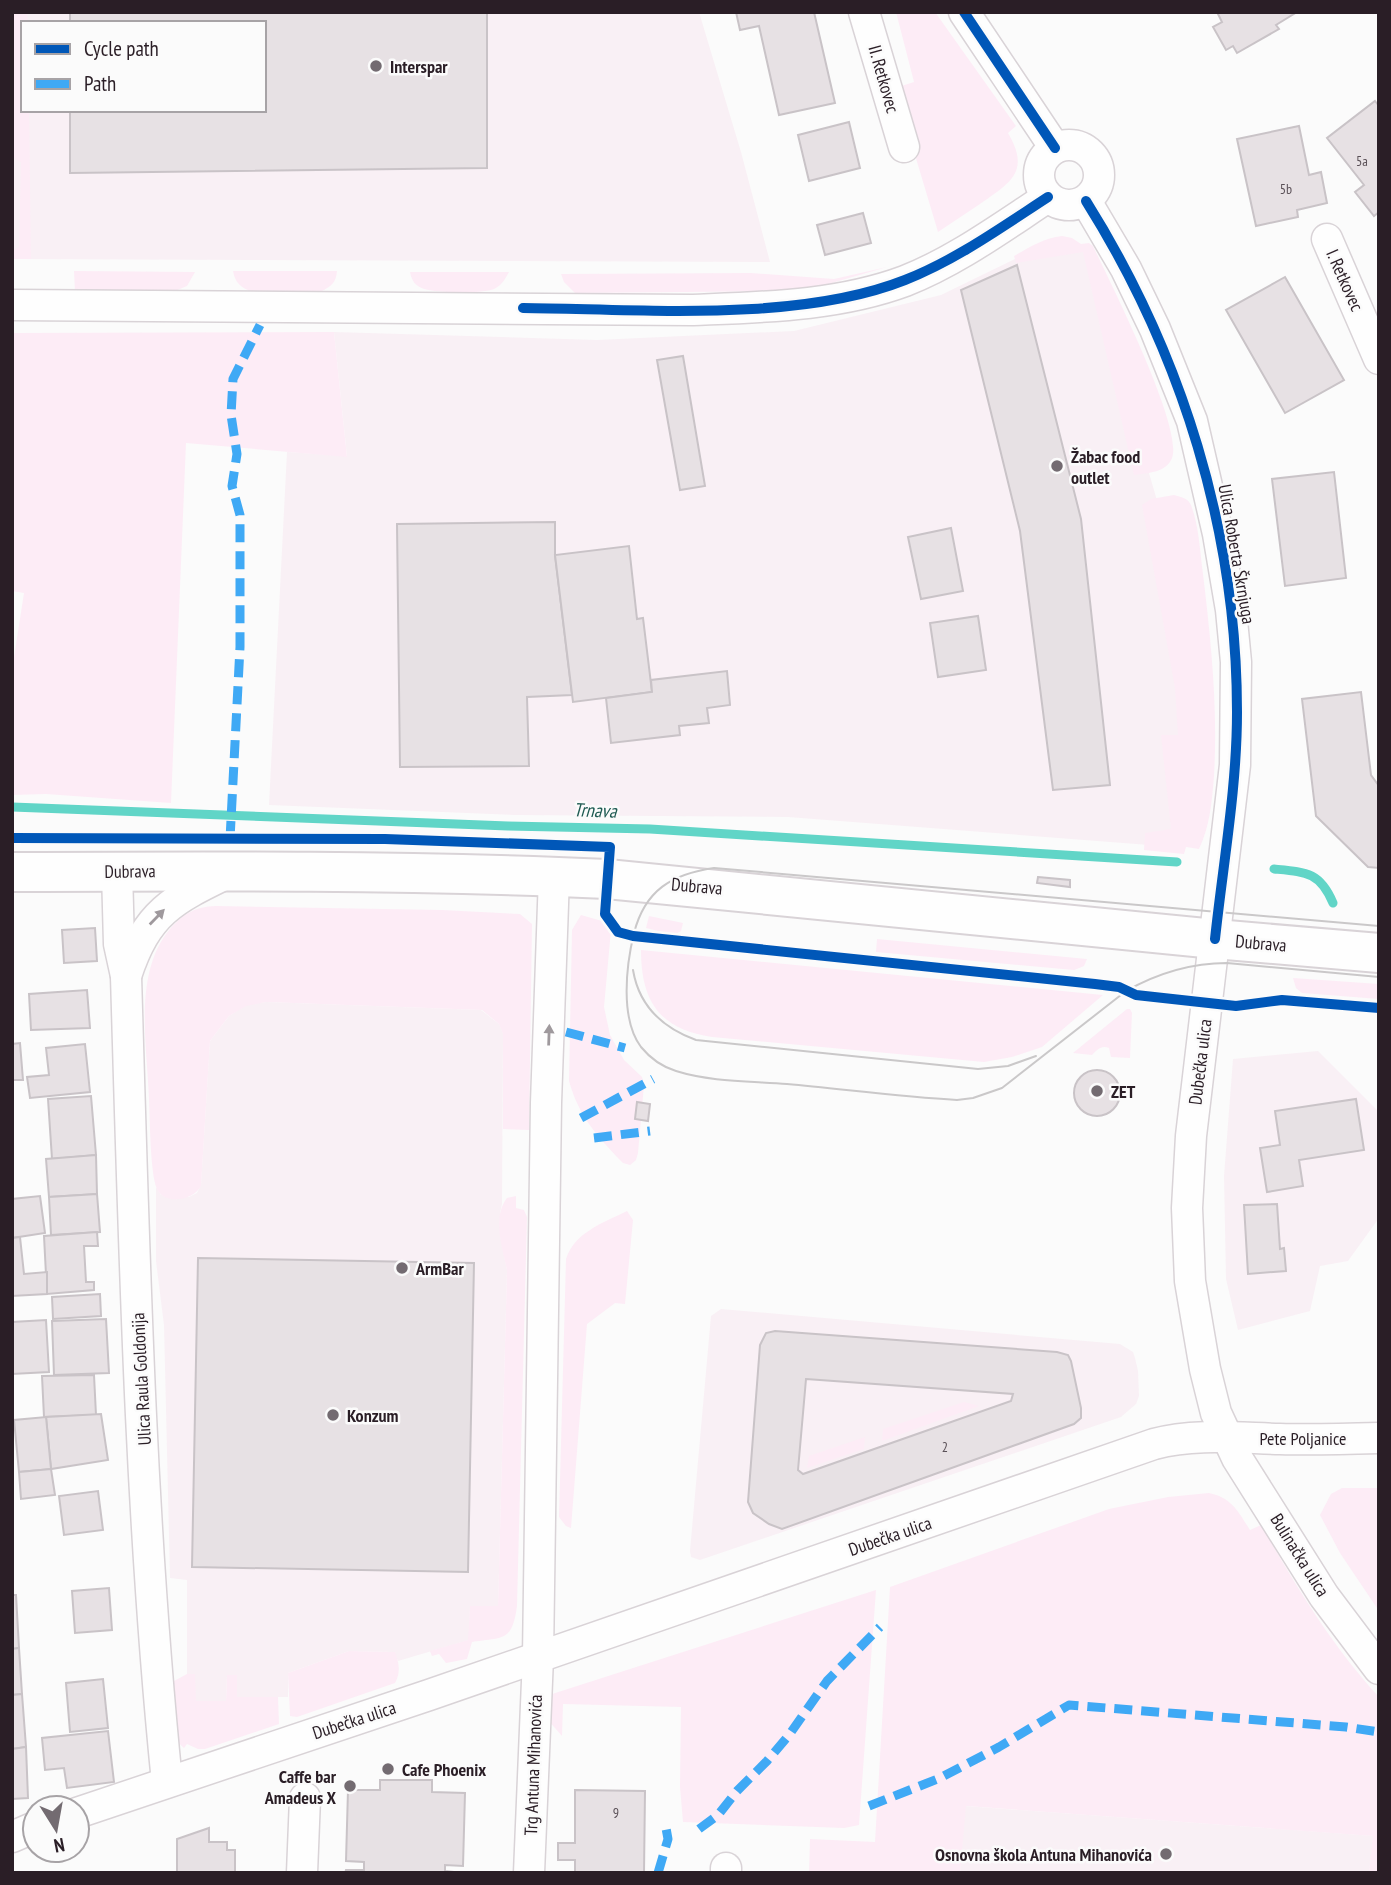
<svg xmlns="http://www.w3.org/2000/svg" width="1391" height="1885" viewBox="0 0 1391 1885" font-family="'PT Sans Narrow',sans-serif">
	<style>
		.built { fill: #f9f0f5; fill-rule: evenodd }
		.green { fill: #fdecf6 }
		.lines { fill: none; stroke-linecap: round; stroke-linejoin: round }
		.stream { stroke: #61d5c7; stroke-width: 9 }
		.building { fill: #e7e1e4; stroke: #c9c3c7; stroke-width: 2; fill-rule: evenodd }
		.minor-casing { stroke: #d9d3d7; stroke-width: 33 }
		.secondary-casing { stroke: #d9d3d7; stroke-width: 42 }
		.minor { stroke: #fefefe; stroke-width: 30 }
		.secondary { stroke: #fefefe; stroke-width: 38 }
		.tram { stroke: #cac8c9; stroke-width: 2 }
		.quiet { stroke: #3fa9f5; stroke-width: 9; stroke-dasharray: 18 9; stroke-linecap: butt }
		.cycleway-casing { stroke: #fbfbfb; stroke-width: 15 }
		.cycleway { stroke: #0057b8; stroke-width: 10 }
		.oneway { fill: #9f999d }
		.poi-dot { fill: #736b71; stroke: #fbfbfb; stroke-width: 2.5 }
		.labels { text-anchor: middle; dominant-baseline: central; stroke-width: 5; stroke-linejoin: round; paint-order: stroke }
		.number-label { font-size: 14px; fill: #594f56 }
		.poi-label { font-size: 18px; font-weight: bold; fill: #2a1e26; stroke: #fbfbfb; text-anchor: start }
		.street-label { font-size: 18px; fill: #2a1e26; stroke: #fbfbfb }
		.water-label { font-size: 19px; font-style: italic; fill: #1f5b52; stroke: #fbfbfb }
	</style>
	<rect width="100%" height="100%" fill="#fbfbfb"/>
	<!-- built -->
	<g class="built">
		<path d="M12 12H699L741 152 770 262 12 259ZM23 23H264V110H23Z"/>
		<path d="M1083 247 1170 545 1183 690 1175 847 788 817 515 815 269 805 287 452 347 456 334 332 597 340 794 331 941 295 1021 256Z"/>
		<path d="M266 1002 481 1010 499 1024 503 1034 502 1204 500 1213V1235L507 1270 498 1607H470L469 1640 398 1661 394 1652 349 1651 288 1673V1697H237L227 1676 226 1701H195V1675L187 1674V1580L170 1578 164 1325 156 1261V1187L161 1195 189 1197 197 1193 201 1185 210 1041 229 1016 246 1005Z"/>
		<path d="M1318 1051 1379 1112V1218L1348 1261 1320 1266 1310 1311 1238 1330 1226 1279 1224 1176 1233 1059Z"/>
		<path d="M721 1309 1120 1344 1133 1352 1135 1358 1138 1371 1139 1396 1136 1404 1121 1417 700 1560 691 1557 690 1551 711 1316Z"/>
		<path d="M965 1806 1374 1836 1369 1873H960Z"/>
	</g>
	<!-- green -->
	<g class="green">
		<path d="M17 12H27L28 23H23V110H29L31 259H12V251L19 247 21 162 12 157V14Z"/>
		<path d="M896 12H935L1016 126 1008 133C1031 172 1010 183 980 204 966 213 952 223 938 232L895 88 914 82Z"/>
		<path d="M1062 236 1072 238 1081 244 1089 243 1093 246C1109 280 1184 428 1172 458 1166 473 1147 473 1134 475L1083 252 1016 263 1014 256C1030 247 1044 238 1062 236Z"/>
		<path d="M887 267 818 287 782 291 575 293 564 282 561 274 751 273 834 279Z"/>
		<path d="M74 271 195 272 187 286 175 291 75 292Z"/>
		<path d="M233 271H337C336 283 331 286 322 291L253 292C241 288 235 283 233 271Z"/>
		<path d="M410 272H509C505 279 502 285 494 289 483 294 427 294 418 286 413 283 411 277 410 272Z"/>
		<path d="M334 332 347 457 186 443 171 803 46 794 12 795V670L24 593 12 591V333Z"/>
		<path d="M1174 495C1181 497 1188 498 1191 505 1199 526 1200 552 1203 574 1211 641 1218 708 1214 776 1212 801 1210 826 1199 849L1186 847 1184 854 1144 850 1145 833 1171 829 1161 735H1178L1175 688 1142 505 1151 499Z"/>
		<path d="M216 906 442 910 520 914 532 924 529 1130 503 1129V1034L499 1024 482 1010 266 1002 246 1006 229 1016 210 1041 201 1186C194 1200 165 1206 157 1189 150 1173 150 1119 149 1099 147 1044 133 973 170 929 184 913 195 907 216 906Z"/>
		<path d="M581 915 609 923 611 930 604 1007 610 1035 624 1060 642 1077 644 1085 638 1153 636 1160 630 1165 623 1163C598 1137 579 1117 569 1081L572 930Z"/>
		<path d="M649 916 683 923 681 931 674 935 646 928Z"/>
		<path d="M877 939 1087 959 1084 966 1074 970 876 952Z"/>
		<path d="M641 950 1103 995 1042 1047 1012 1057 984 1062 712 1037C659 1029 641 1001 641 950Z"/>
		<path d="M1293 978 1379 984V999L1302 993 1296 988Z"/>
		<path d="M1127 1009H1130L1132 1013 1130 1058 1111 1057 1109 1048C1101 1045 1097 1050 1092 1055L1073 1053Z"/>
		<path d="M516 1196V1208L524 1210 527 1217 517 1606C512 1642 504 1637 472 1642L467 1659 446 1663 439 1654 432 1656 430 1651 468 1640 470 1606H498L507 1270C502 1247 492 1217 507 1198Z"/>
		<path d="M627 1211 633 1220 625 1304 615 1303 587 1324 571 1528 566 1526 559 1517 566 1259C575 1232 603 1223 627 1211Z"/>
		<path d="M964 1402 979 1406 882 1441 883 1429Z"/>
		<path d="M865 1437 864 1449 807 1468 809 1456Z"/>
		<path d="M1342 1488H1379V1611L1340 1553 1320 1515 1331 1494Z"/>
		<path d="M1209 1493C1232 1498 1238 1511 1250 1530L1261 1525C1296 1586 1331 1645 1379 1697V1873H1369L1373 1836 966 1806 960 1873H809L810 1839 875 1842 890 1587 1109 1509 1168 1497Z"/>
		<path d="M876 1590 859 1825 844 1828 683 1822 680 1787 681 1707 563 1704 562 1736 547 1719 549 1695Z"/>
		<path d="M349 1651 395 1652C399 1663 401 1672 395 1683L297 1717 290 1716 288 1673Z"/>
		<path d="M187 1674H195L196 1701H226L227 1675H237V1697H278L279 1724 205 1749H198L187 1744 184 1748 175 1740 170 1689 174 1681Z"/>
	</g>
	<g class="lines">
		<!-- stream -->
		<g class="stream">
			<path d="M12 807 508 826 650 829 1177 862"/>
			<path d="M1274 869C1306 872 1320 872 1333 903"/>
		</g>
	</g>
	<!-- building -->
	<g class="building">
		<path d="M70 12H487V168L70 173V110H264V23H70Z"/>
		<path d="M736 12H814L835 103 779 115 759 26 740 30Z"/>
		<path d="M1217 12H1297L1276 25 1279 29 1237 53 1233 46 1226 50 1213 27 1222 22Z"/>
		<path d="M1375 101 1379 106V212L1374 216 1355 192 1364 185 1327 138Z"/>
		<path d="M849 122 860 168 809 181 798 135Z"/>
		<path d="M1299 126 1309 175 1321 172 1327 203 1297 210 1298 217 1256 226 1237 139Z"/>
		<path d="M863 213 871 243 825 255 817 225Z"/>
		<path d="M1017 265 1081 519 1110 785 1053 790 1020 531 961 290Z"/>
		<path d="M1285 277 1344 380 1285 413 1226 310Z"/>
		<path d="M683 356 705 486 680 490 657 360Z"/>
		<path d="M1334 472 1346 578 1285 586 1272 479Z"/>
		<path d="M555 522V555L572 695 527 697 529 766 400 767 397 524Z"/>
		<path d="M951 528 963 591 921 599 908 537Z"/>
		<path d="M629 546 637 619 643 618 652 692 573 702 555 555Z"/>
		<path d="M978 616 986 670 938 677 930 623Z"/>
		<path d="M727 671 730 705 707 708 709 723 679 726 680 735 611 743 606 698 652 692 651 680Z"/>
		<path d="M1361 692 1371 775 1379 786V868L1368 867 1316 816 1302 699Z"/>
		<path d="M1038 877 1070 880V887L1037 883Z"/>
		<path d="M95 928 97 961 64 963 62 930Z"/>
		<path d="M87 990 90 1028 31 1030 29 994Z"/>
		<path d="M20 1043 23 1080H12V1044Z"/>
		<path d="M85 1044 90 1092 30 1098 27 1077 49 1075 46 1048Z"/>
		<circle cx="1097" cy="1093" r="23"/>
		<path d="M91 1096 96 1155 52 1159 48 1099Z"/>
		<path d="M1356 1099 1364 1150 1299 1160 1303 1186 1267 1192 1260 1148 1280 1145 1275 1111Z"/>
		<path d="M637 1102 650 1104 648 1121 635 1119Z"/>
		<path d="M96 1155 97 1194 49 1197 46 1159Z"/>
		<path d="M97 1194 100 1232 51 1235 49 1197Z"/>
		<path d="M40 1196 45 1233 12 1238V1199Z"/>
		<path d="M1277 1204 1280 1249 1284 1248 1286 1271 1248 1274 1244 1205Z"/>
		<path d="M97 1232 98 1246H84L86 1282H94V1290L47 1294 44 1236Z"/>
		<path d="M20 1237 24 1274 47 1272V1294L12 1296V1238Z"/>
		<path d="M198 1258 474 1263 468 1572 192 1567Z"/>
		<path d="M100 1294 101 1316 53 1319 52 1297Z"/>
		<path d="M106 1319 109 1373 54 1375 52 1321Z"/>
		<path d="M46 1320 49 1372 12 1374V1322Z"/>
		<path d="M775 1331 1057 1352 1068 1355 1071 1361 1081 1408V1418L1074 1424 782 1529 769 1524 753 1513 748 1502 760 1345 766 1333ZM806 1379 1013 1394 1011 1401 803 1474 798 1470Z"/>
		<path d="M94 1375 96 1415 44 1417 42 1376Z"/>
		<path d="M101 1414 108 1460 51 1469 46 1417Z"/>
		<path d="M46 1417 51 1469 19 1472 14 1420Z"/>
		<path d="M51 1469 55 1495 21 1499 19 1472Z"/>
		<path d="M98 1491 103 1530 64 1535 59 1496Z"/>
		<path d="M109 1588 112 1630 75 1633 72 1591Z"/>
		<path d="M12 1595H16L19 1648 12 1649Z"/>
		<path d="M19 1648 22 1694 12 1695V1649Z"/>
		<path d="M103 1679 108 1728 70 1732 66 1683Z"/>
		<path d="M22 1694 26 1747 12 1749V1695Z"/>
		<path d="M108 1731 114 1782 67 1788 64 1768 45 1770 42 1738Z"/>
		<path d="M26 1747 28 1798 12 1799V1749Z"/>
		<path d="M380 1780H432V1792L465 1793 463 1866 445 1865V1871L463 1873H345L346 1870H364V1862L346 1861 348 1790H380Z"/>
		<path d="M575 1790 645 1791 644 1873H575V1860H558V1843H575Z"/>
		<path d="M209 1828V1842H227V1850H235V1873H177V1839Z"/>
	</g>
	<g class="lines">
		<defs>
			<g id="minor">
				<path d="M864 12 904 147"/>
				<path d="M964 12 1055 148"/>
				<circle cx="1069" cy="175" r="30"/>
				<path d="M1086 201 1126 269 1155 329 1192 421 1218 534 1231 610 1236 662 1235 765 1191 1136 1187 1208 1190 1281 1205 1369 1216 1413 1237 1458 1324 1596 1379 1669"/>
				<path d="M1327 239 1379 359"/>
				<path d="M12 305 693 310C764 307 838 306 905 281 956 261 1002 227 1048 197"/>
				<path d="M117 871 119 944 126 976C134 1245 140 1515 167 1782"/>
				<path d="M126 976C147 912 172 900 230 872"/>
				<path d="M77 1813 429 1695 1154 1444C1195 1433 1238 1438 1280 1439 1313 1440 1346 1439 1379 1438"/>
				<path d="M12 1837 35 1827"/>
				<path d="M302 1873 305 1798"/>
				<path d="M529 1873 538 1657 546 1103 554 876"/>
				<path d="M726 1873V1868"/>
			</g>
			<path id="secondary" d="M12 872C211 871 409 870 607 879L1215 939 1379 953"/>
		</defs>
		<!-- minor casing -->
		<use href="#minor" class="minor-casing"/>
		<!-- secondary casing -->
		<use href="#secondary" class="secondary-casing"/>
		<!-- minor -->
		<use href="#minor" class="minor"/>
		<!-- secondary -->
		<use href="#secondary" class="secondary"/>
		<!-- tram -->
		<g class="tram">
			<path d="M1379 926 714 868C672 874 645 890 634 933 626 966 620 1019 641 1047 650 1058 663 1067 676 1071 711 1082 750 1081 787 1084 843 1089 900 1097 957 1100L973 1098 1002 1088 1126 991C1158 973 1190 963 1227 963L1379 977"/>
			<path d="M633 970C639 1006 663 1028 696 1040L978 1069 1008 1066 1036 1056"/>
		</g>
		<!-- quiet -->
		<g class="quiet">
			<path d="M230 839 240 647V515L232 486 237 454 231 415 233 379 260 325"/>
			<path d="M566 1032 625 1048"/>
			<path d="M581 1118 653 1079"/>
			<path d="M594 1138 650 1131"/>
			<path d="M869 1806 940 1778 999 1747 1069 1705 1346 1727 1379 1732"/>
			<path d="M699 1829 718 1815 737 1791 767 1761 789 1735 827 1681 880 1627"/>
			<path d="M797 1871V1873"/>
			<path d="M658 1873 668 1839 666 1828"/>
		</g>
		<defs>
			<g id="cycleway">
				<path d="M964 12 1055 148"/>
				<path d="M1086 201C1182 354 1237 531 1237 712 1237 788 1223 864 1215 939"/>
				<path d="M523 308C638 309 797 323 905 280 956 260 1002 227 1048 197"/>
				<path d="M12 838 385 839 610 847 605 914 618 932 633 936 1095 984 1119 987 1136 995 1236 1006 1282 1000 1379 1008"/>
			</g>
		</defs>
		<!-- cycleway casing -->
		<use href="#cycleway" class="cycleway-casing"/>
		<!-- cycleway -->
		<use href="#cycleway" class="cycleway"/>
	</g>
	<!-- one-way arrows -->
	<defs><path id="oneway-solid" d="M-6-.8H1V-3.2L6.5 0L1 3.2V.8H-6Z" transform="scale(1.75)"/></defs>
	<g class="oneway">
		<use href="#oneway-solid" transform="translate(157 917) rotate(-46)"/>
		<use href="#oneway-solid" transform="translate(549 1035) rotate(-88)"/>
	</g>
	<!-- markers -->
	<g class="poi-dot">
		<circle cx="376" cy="66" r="7"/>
		<circle cx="1057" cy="466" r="7"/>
		<circle cx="1097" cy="1091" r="7"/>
		<circle cx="402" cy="1268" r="7"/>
		<circle cx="333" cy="1415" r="7"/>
		<circle cx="388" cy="1769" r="7"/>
		<circle cx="350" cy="1786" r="7"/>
		<circle cx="1166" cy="1854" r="7"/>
	</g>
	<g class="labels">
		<!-- number labels -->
		<g class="number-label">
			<text x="1362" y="161">5a</text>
			<text x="1286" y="189">5b</text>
			<text x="945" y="1447">2</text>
			<text x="616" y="1813">9</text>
		</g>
		<!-- poi labels -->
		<g class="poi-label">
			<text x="390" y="66">Interspar</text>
			<text x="1071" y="456">Žabac food<tspan x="1071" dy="21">outlet</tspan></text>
			<text x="1111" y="1091">ZET</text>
			<text x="416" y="1268">ArmBar</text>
			<text x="347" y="1415">Konzum</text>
			<text x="402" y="1769">Cafe Phoenix</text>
			<text x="336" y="1776" text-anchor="end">Caffe bar<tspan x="336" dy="21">Amadeus X</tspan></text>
			<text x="1152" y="1854" text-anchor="end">Osnovna škola Antuna Mihanovića</text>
		</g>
		<!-- street labels -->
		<g class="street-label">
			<text transform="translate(884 79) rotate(74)">II. Retkovec</text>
			<text transform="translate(1345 280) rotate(66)">I. Retkovec</text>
			<text transform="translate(1237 554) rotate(80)">Ulica Roberta Škrnjuga</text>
			<text transform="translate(130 871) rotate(-1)">Dubrava</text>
			<text transform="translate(697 886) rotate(5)">Dubrava</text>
			<text transform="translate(1261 943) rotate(5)">Dubrava</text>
			<text transform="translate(1200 1062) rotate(-83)">Dubečka ulica</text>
			<text transform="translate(141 1379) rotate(-93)">Ulica Raula Goldonija</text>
			<text x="1303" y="1438">Pete Poljanice</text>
			<text transform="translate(890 1536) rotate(-19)">Dubečka ulica</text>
			<text transform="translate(1300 1555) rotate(58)">Bulinačka ulica</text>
			<text transform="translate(354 1720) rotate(-18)">Dubečka ulica</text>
			<text transform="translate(533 1765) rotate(-88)">Trg Antuna Mihanovića</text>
		</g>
		<!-- water labels -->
		<g class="water-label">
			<text transform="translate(595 810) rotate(2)">Trnava</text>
		</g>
	</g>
	<!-- border -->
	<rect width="1391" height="1885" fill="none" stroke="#2a1e26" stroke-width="28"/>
	<!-- legend -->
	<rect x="21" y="21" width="245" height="91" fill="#fbfbfb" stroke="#a7a3a6" stroke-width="2"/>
	<rect x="35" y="44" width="35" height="10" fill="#0057b8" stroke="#a7a3a6" stroke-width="2"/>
	<text x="84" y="56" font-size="21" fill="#2a1e26">Cycle path</text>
	<rect x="35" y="79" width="35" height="10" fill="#3fa9f5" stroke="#a7a3a6" stroke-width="2"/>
	<text x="84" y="91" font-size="21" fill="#2a1e26">Path</text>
	<!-- north arrow -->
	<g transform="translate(56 1829) rotate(169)"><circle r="33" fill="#fbfbfb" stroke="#a7a3a6" stroke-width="2"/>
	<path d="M0-5L12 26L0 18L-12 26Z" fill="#736b71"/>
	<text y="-10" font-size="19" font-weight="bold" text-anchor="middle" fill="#2a1e26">N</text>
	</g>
</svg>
